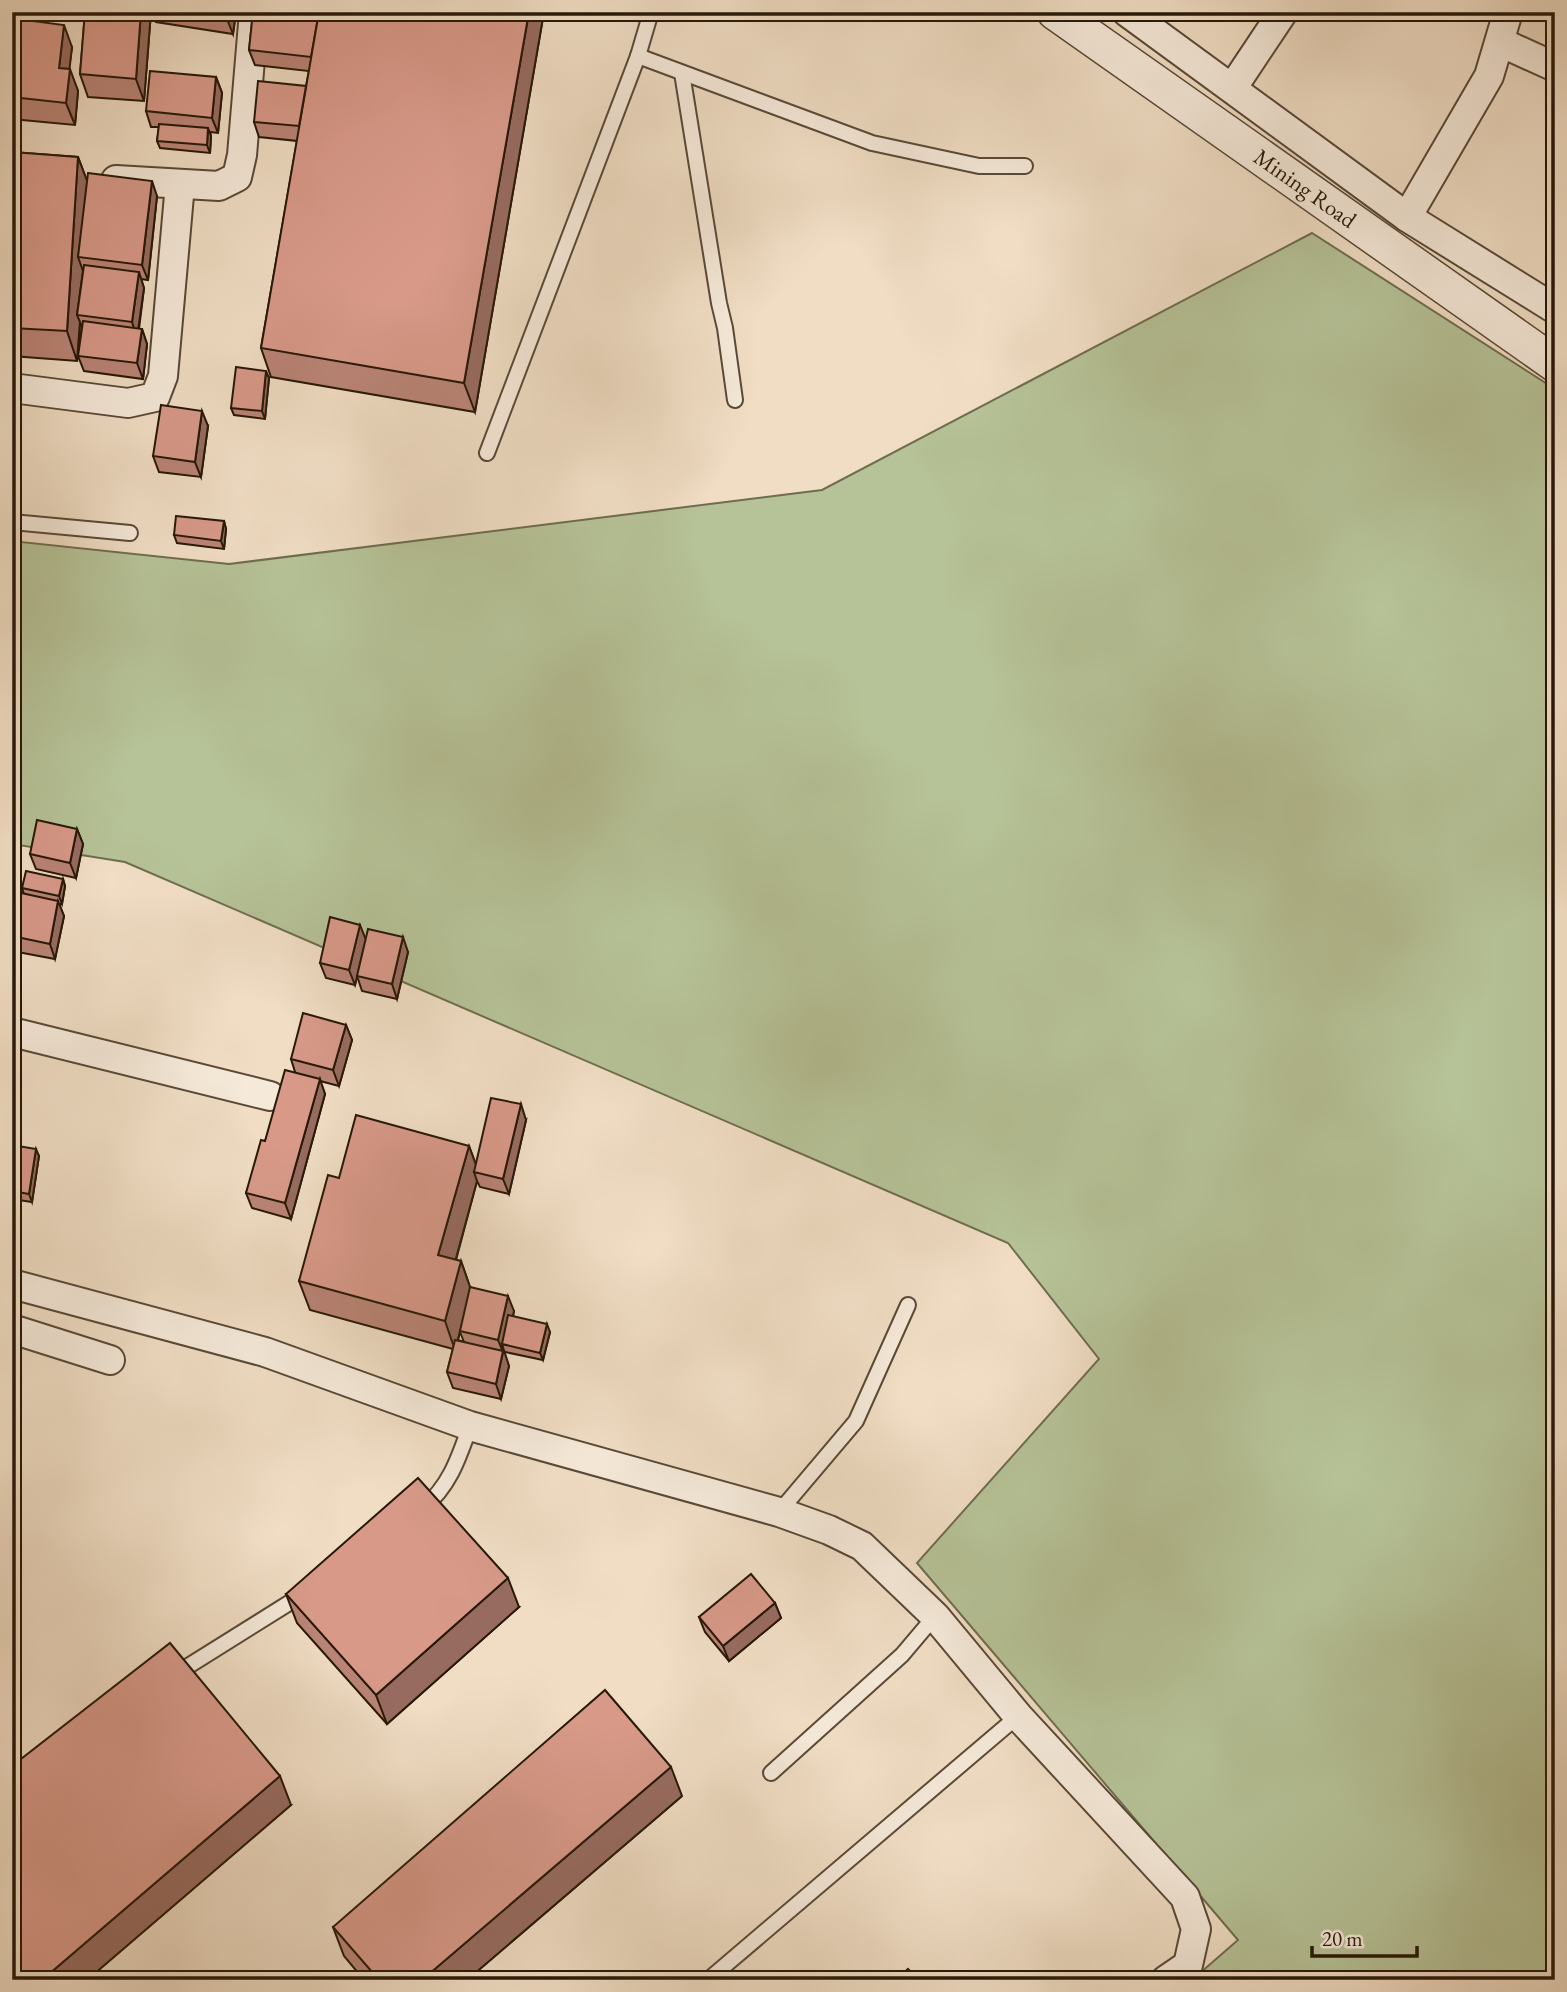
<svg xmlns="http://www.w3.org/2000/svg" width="1567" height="1992" viewBox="0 0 1567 1992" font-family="'EB Garamond',serif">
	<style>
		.green { fill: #b6c297; stroke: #6e6d4f; stroke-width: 2 }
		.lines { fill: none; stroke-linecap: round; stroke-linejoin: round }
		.service-casing { stroke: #594936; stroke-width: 18 }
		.minor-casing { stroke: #594936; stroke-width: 32 }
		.tertiary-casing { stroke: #594936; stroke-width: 38 }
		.service { stroke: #f5e9d9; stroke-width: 14 }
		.minor { stroke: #f5e9d9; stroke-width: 28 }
		.tertiary { stroke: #f5e9d9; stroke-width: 35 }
		.wall { fill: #ba8476; stroke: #271807; stroke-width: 2; fill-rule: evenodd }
		.shaded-wall { fill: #976b60; stroke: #271807; stroke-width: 2 }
		.building { fill: #d89989; stroke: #271807; stroke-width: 2 }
		.labels { text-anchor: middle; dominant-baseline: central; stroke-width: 5; stroke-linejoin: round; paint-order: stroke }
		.street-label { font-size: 23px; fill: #271807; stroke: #f5e9d9 }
	</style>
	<rect width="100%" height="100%" fill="#f0ddc4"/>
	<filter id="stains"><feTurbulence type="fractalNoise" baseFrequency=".00286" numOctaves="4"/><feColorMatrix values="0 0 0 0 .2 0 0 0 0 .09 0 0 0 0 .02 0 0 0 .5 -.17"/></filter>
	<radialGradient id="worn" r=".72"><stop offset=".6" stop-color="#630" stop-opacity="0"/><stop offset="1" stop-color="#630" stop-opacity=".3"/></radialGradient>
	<!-- green -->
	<path class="green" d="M1312 233 1555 389V1980H1192L1238 1940 917 1563 1099 1359 1008 1243 125 862 12 844V541L229 564 822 490Z"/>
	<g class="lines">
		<defs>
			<g id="service">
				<path d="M638 56 872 143 979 166H1025"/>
				<path d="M682 73 719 303 725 328 735 400"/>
				<path d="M487 453 638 56 651 12"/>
				<path d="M12 522 130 533"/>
				<path d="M423 1508C450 1486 459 1457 470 1426"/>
				<path d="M779 1512 856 1421 908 1305"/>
				<path d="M174 1675 305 1593"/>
				<path d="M771 1773 902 1655 935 1616"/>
				<path d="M708 1980 1018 1716"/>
			</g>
			<g id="minor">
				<path d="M1127 12 1407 217 1555 309"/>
				<path d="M1500 42 1555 67"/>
				<path d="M1233 87 1283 12"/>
				<path d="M116 180 219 186 237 177 242 155 254 12"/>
				<path d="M1407 217 1489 76 1508 12"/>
				<path d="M12 388 128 403 155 397 163 376 180 184"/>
				<path d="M12 1032 270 1096"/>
				<path d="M12 1284 265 1352 470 1426 779 1512 829 1530 862 1546 935 1616 1018 1716 1185 1897 1196 1929 1188 1965 1166 1980"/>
				<path d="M12 1329 110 1360"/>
			</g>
			<g id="tertiary">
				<path id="s1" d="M1055 12 1555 364"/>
			</g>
		</defs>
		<!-- service casing -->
		<use href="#service" class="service-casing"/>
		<!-- minor casing -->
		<use href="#minor" class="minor-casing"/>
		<!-- tertiary casing -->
		<use href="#tertiary" class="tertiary-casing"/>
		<!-- service -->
		<use href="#service" class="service"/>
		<!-- minor -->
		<use href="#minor" class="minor"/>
		<!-- tertiary -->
		<use href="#tertiary" class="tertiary"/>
	</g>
	<!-- wall -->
	<g class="wall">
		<path d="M12 12H35L38 22 72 47 69 69 78 91 75 125 12 119Z"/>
		<path d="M85 12H151L144 101 88 97 80 74Z"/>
		<path d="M152 12H236L233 34 156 22Z"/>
		<path d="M253 12H544L475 412 271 377 261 348 297 141 259 137 254 122 306 86 309 71 255 65 249 50Z"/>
		<path d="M216 77 222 93 218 133 210 132 211 136 210 153 160 148 157 141 159 127H151L146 111Z"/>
		<path d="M12 152 78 157 87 181 157 196 148 280 141 279 144 288 139 329H142L147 344 143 379 84 371 78 356 82 327 80 322 77 361 12 356Z"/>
		<path d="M269 378 265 419 234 415 231 408Z"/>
		<path d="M208 426 201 477 159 472 153 456Z"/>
		<path d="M224 521 226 529 224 549 177 543 174 535Z"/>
		<path d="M77 829 83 844 76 878 36 869 30 854Z"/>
		<path d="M63 879 65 886 62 904H59L64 916 55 959 12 951V891L24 894 22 888Z"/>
		<path d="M366 939 408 952 397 999 362 991 357 976 355 985 326 978 320 963Z"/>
		<path d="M346 1025 352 1040 339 1086 320 1081 325 1094 291 1219 252 1208 246 1193 265 1141 295 1072 291 1059Z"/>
		<path d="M526 1120 509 1194 480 1187 477 1181 456 1260 461 1261 470 1287 514 1311 513 1316 550 1332 543 1360 505 1352 504 1354 509 1366 501 1399 453 1388 447 1372 453 1349 310 1310 299 1281 339 1178 469 1146 476 1165ZM460 1332 464 1342 458 1340Z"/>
		<path d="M12 1145 39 1156 32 1202 12 1199Z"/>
		<path d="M286 1594 519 1607 387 1724 297 1623Z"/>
		<path d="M775 1603 781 1618 729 1661 705 1632 699 1617Z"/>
		<path d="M12 1766 291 1805 87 1980H12Z"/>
		<path d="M682 1796 467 1980H364L344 1956 333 1927Z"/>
	</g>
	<!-- shaded-wall -->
	<g class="shaded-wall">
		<path d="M33 12H35L41 30 32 21Z"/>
		<path d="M141 12H151L144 101 136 79Z"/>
		<path d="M228 12H236L233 34 227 19Z"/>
		<path d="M529 12H544L475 412 464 383Z"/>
		<path d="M64 25 72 47 67 90 59 68Z"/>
		<path d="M70 69 78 91 75 125 66 103Z"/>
		<path d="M216 77 222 93 218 133 212 118Z"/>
		<path d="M208 128 211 136 210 153 207 145Z"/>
		<path d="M78 157 89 186 78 257 83 271 77 315 80 322 77 361 67 331Z"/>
		<path d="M152 181 157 196 148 280 142 265Z"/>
		<path d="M139 272 144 288 137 338 132 322Z"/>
		<path d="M142 329 147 344 143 379 137 363Z"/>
		<path d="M266 371 269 378 265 419 262 411Z"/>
		<path d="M202 411 208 426 201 477 195 462Z"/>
		<path d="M224 521 226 529 224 549 221 541Z"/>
		<path d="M77 829 83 844 76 878 70 863Z"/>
		<path d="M63 879 65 886 62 904 59 896Z"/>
		<path d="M58 901 64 916 55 959 50 944Z"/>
		<path d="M360 925 366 940 355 985 349 970Z"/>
		<path d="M403 937 408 952 397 999 392 984Z"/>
		<path d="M346 1025 352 1040 339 1086 333 1070Z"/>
		<path d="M320 1079 325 1094 291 1219 285 1203Z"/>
		<path d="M521 1104 526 1120 509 1194 503 1179Z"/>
		<path d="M469 1146 479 1173 474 1172 477 1181 449 1284 438 1255Z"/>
		<path d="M36 1149 39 1156 32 1202 29 1194Z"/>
		<path d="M461 1261 471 1290 455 1350 445 1321Z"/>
		<path d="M508 1296 514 1311 506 1345 502 1344 509 1366 501 1399 496 1384 503 1352 498 1340Z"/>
		<path d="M547 1324 550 1332 543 1360 540 1353Z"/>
		<path d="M508 1578 519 1607 387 1724 376 1695Z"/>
		<path d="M775 1603 781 1618 729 1661 723 1646Z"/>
		<path d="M671 1767 682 1796 467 1980H422Z"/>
		<path d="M280 1776 291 1805 87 1980H42Z"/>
	</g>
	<!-- building -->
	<g class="building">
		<path d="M12 12H33L32 21 64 25 59 68 70 69 66 103 12 97Z"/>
		<path d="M85 12H141L136 79 80 74Z"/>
		<path d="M185 12H228L227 19Z"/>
		<path d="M253 12H319L311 57 249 50Z"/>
		<path d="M319 12H529L464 383 261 348Z"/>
		<path d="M150 71 216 77 212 118 146 111Z"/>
		<path d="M258 81 306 86 299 126 254 122Z"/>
		<path d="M159 124 208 128 207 145 157 141Z"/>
		<path d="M12 152 78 157 67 331 12 328Z"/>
		<path d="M88 173 152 181 142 265 78 257Z"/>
		<path d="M84 265 139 272 132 322 77 315Z"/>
		<path d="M83 321 142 329 137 363 78 356Z"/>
		<path d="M236 367 266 371 262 411 231 408Z"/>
		<path d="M161 405 202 411 195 462 153 456Z"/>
		<path d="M176 516 224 521 221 541 174 535Z"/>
		<path d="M37 820 77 829 70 863 30 854Z"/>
		<path d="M26 871 63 879 59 896 22 888Z"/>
		<path d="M12 891 58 901 50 944 12 936Z"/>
		<path d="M330 917 360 925 349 970 320 963Z"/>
		<path d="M368 929 403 937 392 984 357 976Z"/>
		<path d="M303 1013 346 1025 333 1070 291 1059Z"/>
		<path d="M285 1070 320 1079 285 1203 246 1193 261 1140 265 1141Z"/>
		<path d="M491 1098 521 1104 503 1179 474 1172Z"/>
		<path d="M356 1115 469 1146 438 1255 461 1261 445 1321 299 1281 328 1175 339 1178Z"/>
		<path d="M12 1145 36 1149 29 1194 12 1191Z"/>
		<path d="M470 1287 508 1296 498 1340 460 1331Z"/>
		<path d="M508 1315 547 1324 540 1353 502 1344Z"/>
		<path d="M455 1340 503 1351 496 1384 447 1372Z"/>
		<path d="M418 1478 508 1578 376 1695 286 1594Z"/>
		<path d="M751 1574 775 1603 723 1646 699 1617Z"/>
		<path d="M170 1643 280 1776 42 1980H20L12 1971V1766Z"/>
		<path d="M605 1690 671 1767 422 1980H379L333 1927Z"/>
		<path d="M908 1969 919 1980H896Z"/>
	</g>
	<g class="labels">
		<!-- street labels -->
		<g class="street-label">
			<text stroke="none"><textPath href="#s1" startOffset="306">Mining Road</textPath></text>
		</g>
	</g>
	<!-- margin -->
	<rect width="1567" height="1992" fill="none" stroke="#f0ddc4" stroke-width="42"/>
	<rect x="14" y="14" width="1539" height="1964" fill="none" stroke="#271807" stroke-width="3.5"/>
	<rect x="21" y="21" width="1525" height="1950" fill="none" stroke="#271807" stroke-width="2"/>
	<!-- scale -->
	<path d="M1312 1946v10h105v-10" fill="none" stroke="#271807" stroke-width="3.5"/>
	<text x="1322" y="1946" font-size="21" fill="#271807" stroke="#f5e9d9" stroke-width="5" paint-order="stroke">20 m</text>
	<rect width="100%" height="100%" filter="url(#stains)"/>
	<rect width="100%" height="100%" fill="url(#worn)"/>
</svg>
